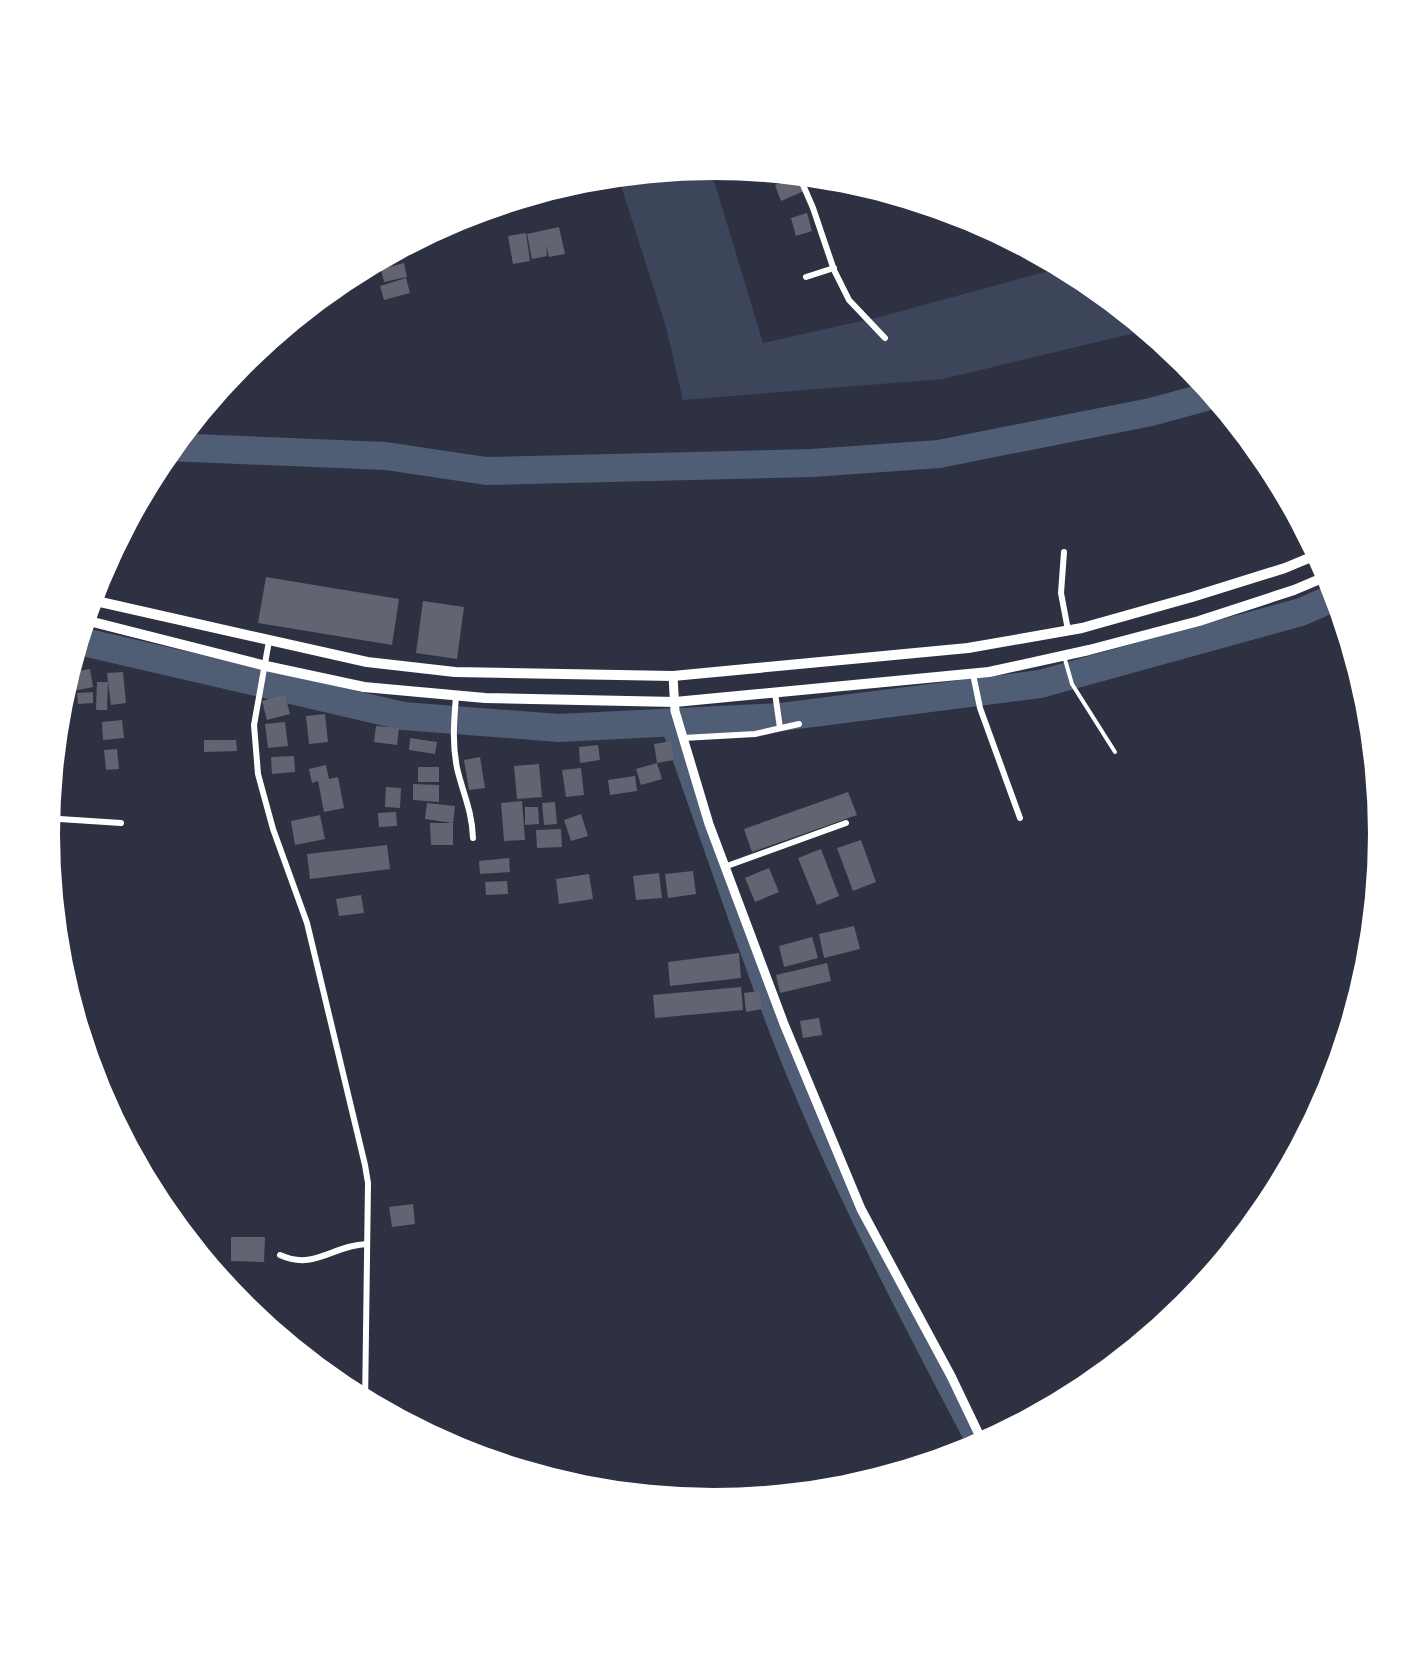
<svg xmlns="http://www.w3.org/2000/svg" width="1428" height="1669" viewBox="0 0 1428 1669" font-family="'Zilla Slab',serif">
	<style>
		.green { fill: #3c4559 }
		.lines { fill: none; stroke-linecap: round; stroke-linejoin: round }
		.canal { stroke: #4f5d75; stroke-width: 15 }
		.river { stroke: #4f5d75; stroke-width: 28 }
		.building { fill: #626471 }
		.service { stroke: #fff; stroke-width: 4 }
		.minor { stroke: #fff; stroke-width: 6 }
		.tertiary { stroke: #fff; stroke-width: 9 }
		.primary { stroke: #fff; stroke-width: 10 }
	</style>
	<rect width="100%" height="100%" fill="#2d3142"/>
	<!-- green -->
	<path class="green" d="M709 164 763 343 879 317 1067 266 1088 277 1151 329 943 379 683 400 666 327 617 173Z"/>
	<g class="lines">
		<!-- canal -->
		<path class="canal" d="M667 722C704 825 738 929 777 1031 833 1176 906 1314 978 1451"/>
		<!-- river -->
		<g class="river">
			<path d="M168 447 386 456 486 471 812 463 939 454 1151 412 1217 394"/>
			<path d="M75 640 403 716 559 728 781 717 1040 684 1301 612 1340 595"/>
		</g>
	</g>
	<!-- building -->
	<g class="building">
		<path d="M798 176 804 191 781 201 775 185Z"/>
		<path d="M525 194 529 203 505 214 499 201Z"/>
		<path d="M807 213 812 231 796 236 791 218Z"/>
		<path d="M559 227 565 254 549 257 546 245 547 256 532 259 527 234Z"/>
		<path d="M526 233 530 261 513 264 508 236Z"/>
		<path d="M392 249 395 262 372 268 370 260Z"/>
		<path d="M404 263 407 277 384 282 381 269Z"/>
		<path d="M406 278 410 293 384 300 380 286Z"/>
		<path d="M266 577 399 599 392 645 258 623Z"/>
		<path d="M423 601 464 607 457 659 416 653Z"/>
		<path d="M90 669 93 687 73 691 69 673Z"/>
		<path d="M123 672 126 703 111 705 107 673Z"/>
		<path d="M97 682H108L107 710H96Z"/>
		<path d="M93 692V703L78 704 77 693Z"/>
		<path d="M285 695 290 714 267 720 262 701Z"/>
		<path d="M325 714 328 742 309 744 306 716Z"/>
		<path d="M122 720 124 738 103 740 102 722Z"/>
		<path d="M285 722 288 746 268 748 265 724Z"/>
		<path d="M376 726 399 728 397 745 374 742Z"/>
		<path d="M53 727 63 728 61 749 51 748Z"/>
		<path d="M410 738 437 742 435 754 409 750Z"/>
		<path d="M204 740H236L237 751 204 752Z"/>
		<path d="M671 741 674 760 657 763 662 779 641 785 636 769 657 763 654 744Z"/>
		<path d="M598 745 600 760 580 763 579 747Z"/>
		<path d="M117 749 119 769 106 770 104 750Z"/>
		<path d="M294 756 295 772 272 774 271 757Z"/>
		<path d="M480 757 485 788 469 790 464 760Z"/>
		<path d="M539 764 542 797 517 799 514 766Z"/>
		<path d="M326 765 329 779 338 777 344 808 324 812 318 781 312 783 309 769Z"/>
		<rect x="418" y="767" width="21" height="15"/>
		<path d="M581 768 584 795 566 797 562 770Z"/>
		<path d="M635 776 637 791 610 795 608 780Z"/>
		<path d="M413 784 439 785V802L413 800Z"/>
		<path d="M386 787 401 788 400 808 385 807Z"/>
		<path d="M848 792 857 815 752 852 744 829Z"/>
		<path d="M522 801 525 840 504 841 501 803Z"/>
		<path d="M555 802 557 824 544 825 542 803Z"/>
		<path d="M427 803 455 806 453 823 425 819Z"/>
		<path d="M525 807H538L539 824 525 825Z"/>
		<path d="M396 812 397 826 379 827 378 813Z"/>
		<path d="M581 814 588 836 571 841 564 820Z"/>
		<path d="M320 815 325 839 295 845 291 821Z"/>
		<path d="M430 823H453V845H431Z"/>
		<path d="M561 829 562 847 537 848 536 830Z"/>
		<path d="M861 840 876 882 853 891 837 848Z"/>
		<path d="M387 845 390 869 310 879 307 854Z"/>
		<path d="M821 849 839 896 817 905 798 858Z"/>
		<path d="M509 858 510 872 480 874 479 861Z"/>
		<path d="M769 868 779 892 755 902 745 878Z"/>
		<path d="M693 871 696 894 668 898 665 874Z"/>
		<path d="M659 873 662 898 636 900 633 876Z"/>
		<path d="M589 874 593 899 559 904 556 879Z"/>
		<path d="M507 881 508 894 486 895 485 882Z"/>
		<path d="M361 895 364 913 339 916 336 899Z"/>
		<path d="M854 926 860 949 824 958 819 934Z"/>
		<path d="M812 937 818 958 784 967 779 946Z"/>
		<path d="M739 953 741 978 670 986 668 962Z"/>
		<path d="M827 963 831 981 780 993 776 975Z"/>
		<path d="M741 987 743 1010 655 1018 653 995Z"/>
		<path d="M759 991 762 1009 746 1012 744 993Z"/>
		<path d="M819 1018 822 1035 803 1038 800 1021Z"/>
		<path d="M413 1204 415 1224 392 1227 389 1207Z"/>
		<path d="M231 1237H265L264 1262 231 1261Z"/>
	</g>
	<g class="lines">
		<!-- service -->
		<path class="service" d="M1064 656 1072 684 1115 752"/>
		<!-- minor -->
		<g class="minor">
			<path d="M797 171 813 208 834 270 849 300 885 338"/>
			<path d="M806 277 834 268"/>
			<path d="M1064 552 1061 593 1068 630"/>
			<path d="M269 641 254 725 258 774 273 829 307 923 365 1165 368 1183 365 1406"/>
			<path d="M973 674 980 708 1020 818"/>
			<path d="M775 693 780 728"/>
			<path d="M456 696C454 721 452 743 457 768 463 794 472 810 473 838"/>
			<path d="M683 738 755 734 799 724"/>
			<path d="M44 818 121 823"/>
			<path d="M727 866 846 823"/>
			<path d="M280 1255C314 1271 333 1245 367 1244"/>
		</g>
		<!-- tertiary -->
		<path class="tertiary" d="M673 676 675 711 709 824 784 1024 861 1209 951 1376 985 1447"/>
		<!-- primary -->
		<g class="primary">
			<path d="M87 599 367 662 455 672 673 676 968 648 1082 628 1192 597 1285 568 1321 553"/>
			<path d="M81 619 266 666 364 687 485 698 675 702 989 672 1089 650 1199 621 1294 590 1332 574"/>
		</g>
	</g>
	<!-- crop -->
	<path d="M0 0H1428V1669H0ZM60 834a654 654 0 1 1 1308 0a654 654 0 1 1-1308 0Z" fill="#fff" fill-rule="evenodd"/>
</svg>
